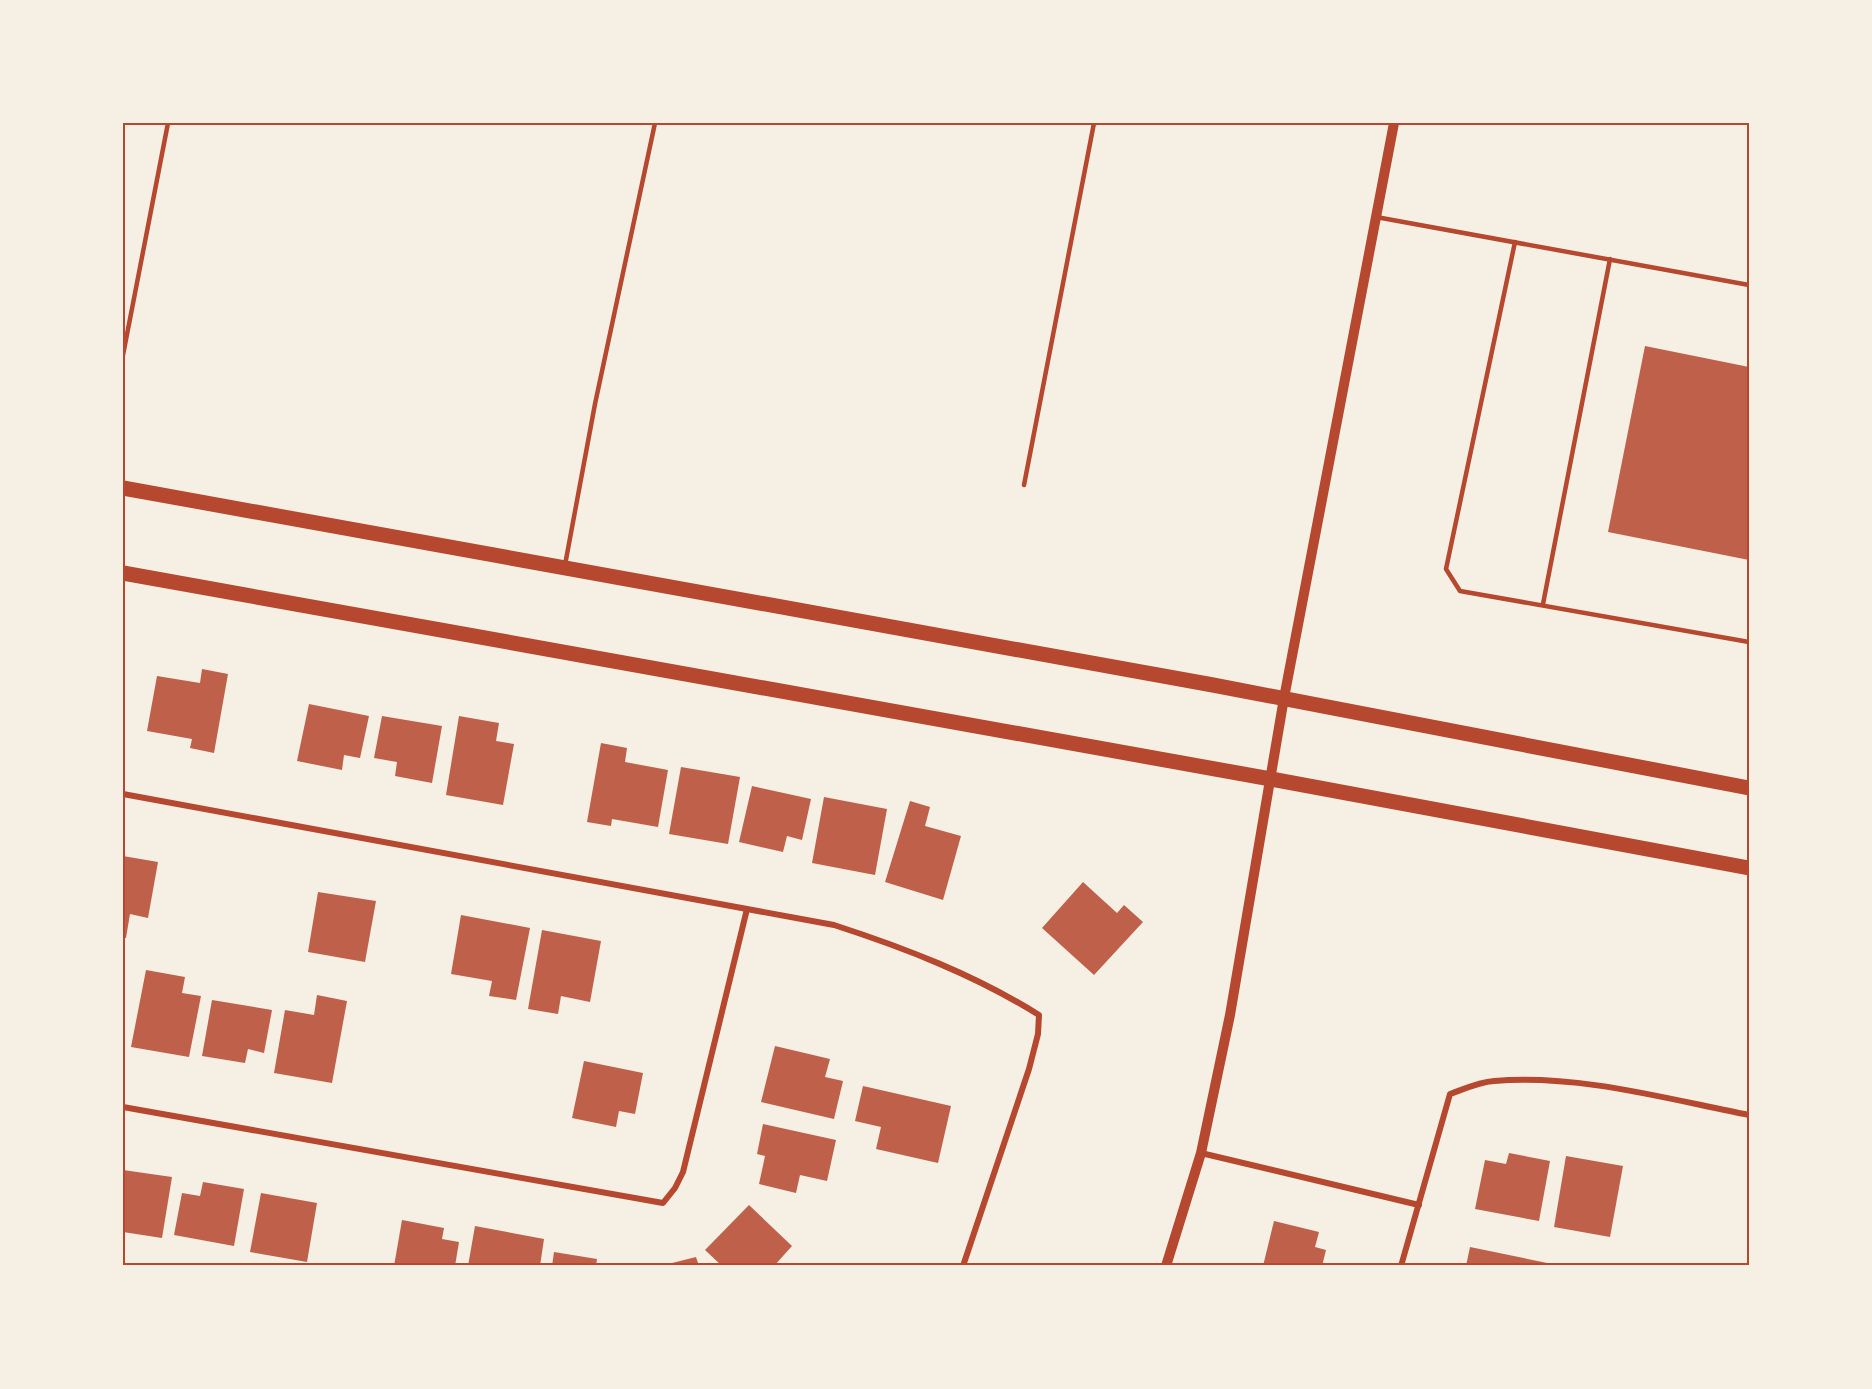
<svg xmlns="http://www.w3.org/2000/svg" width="1872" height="1389" viewBox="0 0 1872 1389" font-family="'Open Sans',sans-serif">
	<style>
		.building { fill: #bf614a }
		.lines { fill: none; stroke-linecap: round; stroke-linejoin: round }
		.service { stroke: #b5482f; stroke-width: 4.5 }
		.minor { stroke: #b5482f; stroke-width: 6 }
		.tertiary { stroke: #b5482f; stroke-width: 10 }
		.primary { stroke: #b5482f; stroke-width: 15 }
		.neatline { fill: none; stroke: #b5482f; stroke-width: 2 }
	</style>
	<rect width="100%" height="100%" fill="#f6efe4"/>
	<!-- building -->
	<g class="building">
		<path d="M1645 346 1749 367V560L1608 532Z"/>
		<path d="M202 669 228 674 214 753 190 748 192 739 147 731 157 676 200 683Z"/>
		<path d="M309 704 369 716 360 758 344 755 342 770 297 761Z"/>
		<path d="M382 716 442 726 432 783 395 776 397 762 374 758Z"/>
		<path d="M459 716 499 723 496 741 514 744 503 805 446 795Z"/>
		<path d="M601 743 627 748 625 762 668 770 658 827 612 819 611 826 587 822Z"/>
		<path d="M681 767 740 777 728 844 669 834Z"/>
		<path d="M752 786 811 799 802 840 787 836 783 852 739 842Z"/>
		<path d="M824 797 887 809 875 875 812 863Z"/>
		<path d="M910 801 930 807 925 826 961 836 943 900 885 882Z"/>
		<path d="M123 856 158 862 148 918 130 914 126 938H123Z"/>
		<path d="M1083 882 1117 913 1124 905 1143 922 1094 975 1042 928Z"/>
		<path d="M318 892 376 901 365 962 308 952Z"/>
		<path d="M461 915 530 928 516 1000 489 996 492 981 451 974Z"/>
		<path d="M542 930 601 941 590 1002 561 996 558 1014 528 1009Z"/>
		<path d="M146 970 185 977 182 993 201 996 189 1057 131 1047Z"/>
		<path d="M317 995 347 1001 332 1083 274 1073 285 1010 314 1015Z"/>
		<path d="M212 1000 272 1010 264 1053 248 1049 245 1063 202 1056Z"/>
		<path d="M775 1046 830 1059 825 1077 843 1081 834 1119 761 1102Z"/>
		<path d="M584 1061 643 1073 635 1114 619 1111 616 1127 572 1118Z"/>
		<path d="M863 1086 951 1106 938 1163 876 1149 881 1127 855 1121Z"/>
		<path d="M763 1124 836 1140 827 1181 800 1175 796 1193 759 1184 765 1156 757 1154Z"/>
		<path d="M1509 1153 1550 1161 1539 1221 1475 1209 1485 1160 1506 1164Z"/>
		<path d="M1566 1156 1623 1166 1610 1237 1554 1227Z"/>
		<path d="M123 1170 172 1177 162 1238 123 1232Z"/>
		<path d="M203 1182 244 1189 234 1246 174 1235 182 1193 200 1196Z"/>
		<path d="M261 1193 317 1203 307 1262 250 1252Z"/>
		<path d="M749 1205 792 1246 774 1266H722L705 1250Z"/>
		<path d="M402 1220 444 1228 442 1239 459 1242 455 1266H394Z"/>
		<path d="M1274 1221 1319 1232 1315 1247 1326 1250 1322 1266H1263Z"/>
		<path d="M475 1226 544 1239 540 1266H468Z"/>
		<path d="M1470 1247 1557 1265V1266H1466Z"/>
		<path d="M554 1252 597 1259 596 1266H552Z"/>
		<path d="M696 1257 699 1266H664V1265Z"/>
	</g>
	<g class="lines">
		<!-- service -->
		<g class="service">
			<path d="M1376 217 1749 285"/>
			<path d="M1515 242 1446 569 1460 591 1749 642"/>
			<path d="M123 355 168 123"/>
			<path d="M1024 485 1094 123"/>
			<path d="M565 565 595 404 655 123"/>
			<path d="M1543 604 1610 259"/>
		</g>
		<!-- minor -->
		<g class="minor">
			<path d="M123 794 834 925C905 948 975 975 1039 1015L1038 1034 1029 1069 963 1266"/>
			<path d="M123 1107 663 1203 675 1188 683 1172 747 909"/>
			<path d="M1201 1153 1419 1205"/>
			<path d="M1401 1266 1450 1094C1464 1089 1479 1082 1494 1081 1579 1074 1667 1099 1749 1115"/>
		</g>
		<!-- tertiary -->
		<path class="tertiary" d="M1166 1266 1201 1153 1230 1015 1284 698 1394 123"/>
		<!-- primary -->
		<g class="primary">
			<path d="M123 488 1213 685 1749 788"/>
			<path d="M123 573 1271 779 1749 868"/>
		</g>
	</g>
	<!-- border -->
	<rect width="1872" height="1389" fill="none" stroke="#f6efe4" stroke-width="249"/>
	<rect x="124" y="124" width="1624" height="1140" class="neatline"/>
</svg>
